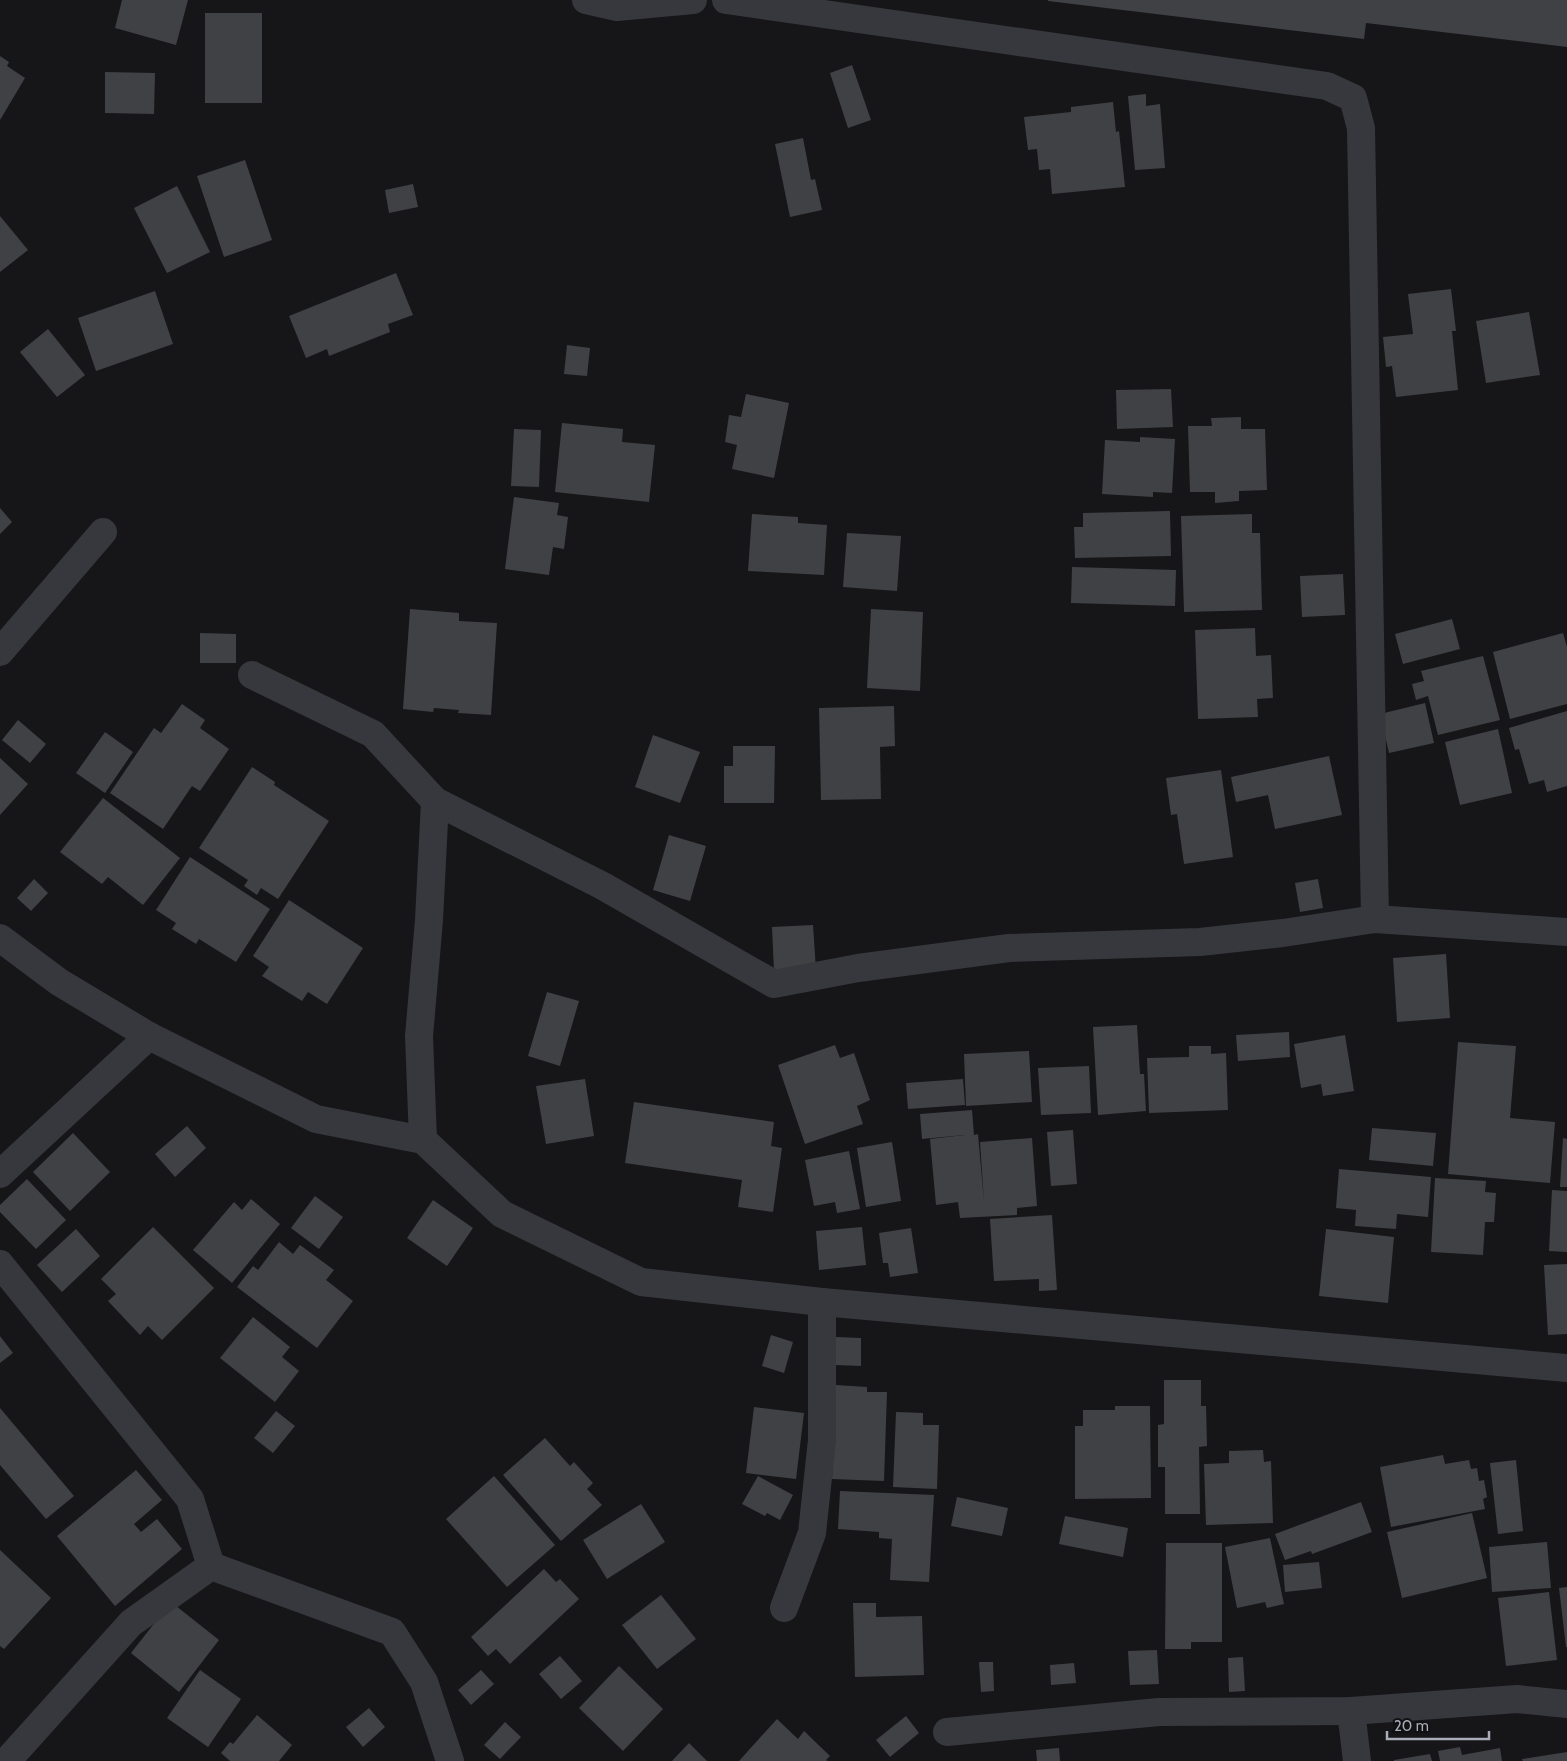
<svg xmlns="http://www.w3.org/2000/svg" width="1567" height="1761" viewBox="0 0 1567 1761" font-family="Cabin,sans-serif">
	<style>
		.building { fill: #404145 }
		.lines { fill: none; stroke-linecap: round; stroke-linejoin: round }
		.street { stroke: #37383d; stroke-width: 28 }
	</style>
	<rect width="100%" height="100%" fill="#161618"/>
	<!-- building -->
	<g class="building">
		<path d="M122 0H188L176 45 115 28Z"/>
		<path d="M1048 0H1567V47L1366 23 1364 39 1048 1Z"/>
		<rect x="205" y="13" width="57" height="90"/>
		<path d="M0 56 9 62 7 66 25 78 0 120Z"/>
		<path d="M852 65 871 120 848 128 830 73Z"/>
		<path d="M105 72 155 73 154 114 105 113Z"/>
		<path d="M1146 94V106L1160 104 1165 168 1135 170 1128 96Z"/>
		<path d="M1113 102 1116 132 1119 131 1125 187 1052 194 1050 169 1039 170 1037 149 1028 150 1024 117 1071 112V107Z"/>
		<path d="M803 138 811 180 815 179 822 210 790 217 775 144Z"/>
		<path d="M245 160 272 240 224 257 197 176Z"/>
		<path d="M413 184 418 207 389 213 385 190Z"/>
		<path d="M177 186 210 252 167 273 134 208Z"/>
		<path d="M0 216 28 250 0 272Z"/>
		<path d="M396 273 413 315 388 324 390 332 329 356 327 349 306 358 289 316Z"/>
		<path d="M1451 289 1456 331H1452L1458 390 1396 397 1392 366 1386 367 1383 337 1413 334 1408 294Z"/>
		<path d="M155 291 173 344 96 371 78 318Z"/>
		<path d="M1529 312 1540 375 1486 383 1476 321Z"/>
		<path d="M48 329 85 375 57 397 20 352Z"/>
		<path d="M567 345 590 348 587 376 564 374Z"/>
		<path d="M1171 389 1173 427 1117 429 1116 390Z"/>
		<path d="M746 394 789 403 774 478 732 469 737 445 725 442 729 415 741 417Z"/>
		<path d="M1241 417V429H1265L1267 490 1239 491V501L1215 503V492H1190L1188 426H1212L1211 418Z"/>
		<path d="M562 423 623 429 622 442 655 445 649 502 555 492Z"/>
		<path d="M514 429 541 430 539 487 511 486Z"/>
		<path d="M1140 437 1175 439 1172 493 1153 492V497L1102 494 1105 440 1140 442Z"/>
		<path d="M514 497 559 503 557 515 568 517 564 549 553 547 549 575 505 569Z"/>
		<path d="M0 508 12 522 0 534Z"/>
		<path d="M1170 511 1171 556 1075 558 1074 527H1083V513Z"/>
		<path d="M752 514 798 517V523L827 525 824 575 748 571Z"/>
		<path d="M1252 514V533H1260L1262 610 1184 612 1181 516Z"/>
		<path d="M847 533 901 536 897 591 843 587Z"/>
		<path d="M1072 567 1176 570 1175 606 1071 603Z"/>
		<path d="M1343 574 1345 615 1302 617 1300 576Z"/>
		<path d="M410 609 459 613V621L497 623 491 715 458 713 459 710 434 708 433 712 403 709Z"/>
		<path d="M871 609 923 612 920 691 867 688Z"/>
		<path d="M1452 619 1460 649 1403 664 1395 634Z"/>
		<path d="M1255 628 1256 656 1271 655 1273 698 1257 699 1258 717 1198 719 1195 630Z"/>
		<path d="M200 633 236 634V663H200Z"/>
		<path d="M1563 633 1567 647V704L1510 719 1493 652Z"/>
		<path d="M1483 656 1500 720 1438 735 1428 696 1416 700 1412 684 1424 681 1421 671Z"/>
		<path d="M1425 703 1434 743 1389 753 1380 714Z"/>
		<path d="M182 704 205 720 200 728 229 749 200 791 192 786 163 829 110 793 154 728 161 733Z"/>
		<path d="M894 706 895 746 880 747 881 799 821 800 819 708Z"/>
		<path d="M1567 711V786L1547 792 1544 780 1529 784 1519 749 1515 750 1509 728Z"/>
		<path d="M18 720 46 744 30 763 2 740Z"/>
		<path d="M1498 729 1512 793 1460 805 1445 742Z"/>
		<path d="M105 732 133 752 105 793 76 773Z"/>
		<path d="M653 735 700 752 680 803 635 787Z"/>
		<path d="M733 746H775L774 803H724V766H733Z"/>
		<path d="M1329 756 1342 815 1275 829 1268 795 1236 802 1231 777Z"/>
		<path d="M0 758 28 784 0 815Z"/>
		<path d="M252 767 275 782 274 785 329 821 278 899 261 888 257 895 244 886 248 880 199 848Z"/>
		<path d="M1221 770 1233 857 1184 864 1177 814 1171 815 1166 778Z"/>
		<path d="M103 798 180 858 143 905 108 877 102 884 60 852Z"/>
		<path d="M669 835 706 846 690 901 653 890Z"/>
		<path d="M190 857 270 909 236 962 199 939 196 944 172 929 176 923 156 910Z"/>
		<path d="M34 879 48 893 31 911 17 898Z"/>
		<path d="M1318 879 1323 908 1300 912 1295 883Z"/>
		<path d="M289 900 363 948 327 1004 308 992 302 1001 262 976 269 967 253 956Z"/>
		<path d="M813 925 816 970 774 972 772 927Z"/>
		<path d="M1446 954 1450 1018 1397 1022 1393 958Z"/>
		<path d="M547 992 579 1001 560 1066 528 1056Z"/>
		<path d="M1137 1025 1140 1074H1144L1146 1111 1098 1115 1093 1027Z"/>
		<path d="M1289 1032 1290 1057 1238 1061 1236 1035Z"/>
		<path d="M1345 1035 1354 1091 1323 1096 1321 1084 1301 1088 1294 1044Z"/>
		<path d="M1458 1042 1516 1046 1510 1118 1555 1122 1550 1183 1448 1174Z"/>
		<path d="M835 1045 840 1058 854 1053 870 1100 857 1106 863 1124 805 1144 778 1065Z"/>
		<path d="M1189 1046H1211V1054L1226 1053 1228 1110 1149 1113 1147 1058 1189 1057Z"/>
		<path d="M1029 1051 1032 1102 966 1106 964 1054Z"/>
		<path d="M1089 1066 1091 1113 1041 1115 1038 1068Z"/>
		<path d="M585 1079 594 1136 546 1144 536 1086Z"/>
		<path d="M963 1079 965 1105 908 1109 906 1083Z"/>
		<path d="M634 1102 774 1122 771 1146 782 1148 773 1212 738 1207 742 1180 625 1163Z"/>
		<path d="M972 1110 974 1135 978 1134 984 1202 980 1142 1032 1138 1037 1206 1017 1208V1215L960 1218 958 1202 936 1205 930 1139 965 1135 922 1139 920 1114Z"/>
		<path d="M187 1126 206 1148 175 1177 155 1154Z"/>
		<path d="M1372 1128 1436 1133 1433 1166 1369 1160Z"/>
		<path d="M1073 1130 1077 1184 1051 1186 1047 1132Z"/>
		<path d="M73 1133 110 1172 70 1211 33 1172Z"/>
		<path d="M1563 1138 1567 1139V1187H1560Z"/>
		<path d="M892 1142 901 1201 866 1207 857 1148Z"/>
		<path d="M849 1151 860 1209 837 1213 835 1202 814 1206 805 1160Z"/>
		<path d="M1339 1169 1431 1177 1428 1217 1397 1214 1396 1229 1355 1226 1356 1210 1336 1208Z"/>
		<path d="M1435 1178 1486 1181 1485 1192 1496 1193 1494 1222H1485L1483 1255 1431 1252Z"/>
		<path d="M27 1179 66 1220 36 1249 0 1212V1205Z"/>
		<path d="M1552 1190 1567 1191V1252L1549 1251Z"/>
		<path d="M315 1196 343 1217 319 1249 291 1228Z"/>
		<path d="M251 1199 280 1224 232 1283 193 1250 234 1202 242 1210Z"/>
		<path d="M433 1200 473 1228 447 1266 407 1238Z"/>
		<path d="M1052 1215 1057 1290 1039 1291V1279L994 1281 990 1219Z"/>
		<path d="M153 1227 214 1288 162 1340 148 1326 140 1335 108 1301 116 1294 101 1279Z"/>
		<path d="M862 1227 866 1265 819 1270 816 1231Z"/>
		<path d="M911 1228 918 1273 890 1277 888 1263H883L879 1233Z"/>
		<path d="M76 1229 100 1256 62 1292 37 1265Z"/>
		<path d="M1326 1229 1394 1237 1388 1303 1319 1296Z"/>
		<path d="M279 1242 293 1254 300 1245 334 1270 326 1280 353 1301 317 1348 237 1287 253 1266 258 1270Z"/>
		<path d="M1567 1264V1334L1548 1335 1544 1265Z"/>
		<path d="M253 1317 290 1347 282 1357 299 1371 275 1402 220 1358Z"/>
		<path d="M771 1335 793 1342 784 1373 762 1366Z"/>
		<path d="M0 1336 13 1353 0 1363Z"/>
		<path d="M836 1337 861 1338V1366L835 1365Z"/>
		<path d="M1164 1380H1201V1406H1206L1207 1446 1199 1447 1200 1514H1165V1467H1158V1425L1164 1424Z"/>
		<path d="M836 1385 867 1387V1392H887L884 1481 832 1479Z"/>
		<path d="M1115 1406H1150L1151 1498 1075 1499V1426H1083V1410H1115Z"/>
		<path d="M754 1407 804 1413 796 1479 746 1473Z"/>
		<path d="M0 1408 74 1496 46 1519 0 1465Z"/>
		<path d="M276 1411 295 1426 273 1453 254 1438Z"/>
		<path d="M896 1412 923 1413V1425H939L937 1489 893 1487Z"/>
		<path d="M545 1438 570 1466 574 1462 593 1483 587 1489 602 1505 561 1541 503 1475Z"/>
		<path d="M1263 1450 1264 1462 1271 1461 1273 1523 1206 1525 1204 1464 1229 1463V1451Z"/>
		<path d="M1443 1455 1445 1464 1469 1460 1471 1469 1477 1468 1479 1481 1484 1480 1487 1497 1483 1499 1485 1509 1391 1527 1380 1467Z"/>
		<path d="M1516 1460 1523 1531 1498 1534 1490 1463Z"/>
		<path d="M136 1470 162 1500 134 1524 141 1532 157 1519 182 1549 115 1606 57 1536Z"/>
		<path d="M494 1476 555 1545 507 1587 446 1519Z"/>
		<path d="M758 1476 793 1495 780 1520 767 1513 765 1516 742 1504Z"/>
		<path d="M840 1491 934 1495 929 1582 890 1580 892 1539 879 1538V1532L838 1529Z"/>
		<path d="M957 1497 1008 1508 1002 1536 951 1526Z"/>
		<path d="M1361 1502 1372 1532 1312 1554 1311 1551 1285 1560 1275 1534Z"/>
		<path d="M641 1504 665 1542 607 1579 583 1540Z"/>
		<path d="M1472 1513 1487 1578 1402 1598 1387 1532Z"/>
		<path d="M1065 1516 1128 1528 1123 1557 1059 1544Z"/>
		<path d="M1270 1538 1284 1604 1267 1608 1265 1602 1237 1608 1225 1547Z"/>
		<path d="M1547 1542 1551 1588 1492 1592 1489 1547Z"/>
		<path d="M1166 1543H1222V1642H1191V1649H1165Z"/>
		<path d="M0 1550 51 1598 4 1649 0 1646Z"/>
		<path d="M1319 1562 1322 1588 1285 1592 1283 1565Z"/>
		<path d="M544 1569 556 1582 560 1579 579 1599 510 1664 496 1649 488 1656 471 1637Z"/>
		<path d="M1567 1587V1647H1566L1559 1588Z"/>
		<path d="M1549 1592 1557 1660 1506 1666 1498 1598Z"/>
		<path d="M661 1595 696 1639 657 1669 622 1625Z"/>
		<path d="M171 1602 219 1640 179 1692 131 1653Z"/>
		<path d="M853 1603H876V1617L922 1616 924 1675 855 1677Z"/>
		<path d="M1157 1650 1159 1684 1130 1685 1128 1651Z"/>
		<path d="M560 1656 582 1681 561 1699 539 1674Z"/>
		<path d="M1243 1657 1245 1691 1229 1692 1228 1658Z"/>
		<path d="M979 1662H993L994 1691 981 1692Z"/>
		<path d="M1074 1663 1076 1683 1051 1685 1050 1665Z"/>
		<path d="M619 1666 663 1709 623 1751 579 1708Z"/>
		<path d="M200 1670 241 1699 208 1747 167 1718Z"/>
		<path d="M481 1670 494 1684 471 1705 458 1690Z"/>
		<path d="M369 1708 385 1727 363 1747 346 1727Z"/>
		<path d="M257 1715 292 1745 279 1761H230L221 1753 230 1742 233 1744Z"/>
		<path d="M906 1716 919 1733 890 1757 876 1740Z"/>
		<path d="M777 1719 798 1739 804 1731 830 1756 826 1760 828 1761H739Z"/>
		<path d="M505 1722 521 1737 500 1759 484 1745Z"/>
		<path d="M689 1743 707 1761H672Z"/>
		<path d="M1460 1747 1462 1755 1500 1748 1502 1761H1440L1438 1751Z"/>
		<path d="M1059 1748 1060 1761H1037L1036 1750Z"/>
		<path d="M1567 1752V1761H1523L1522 1759Z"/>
		<path d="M1430 1754 1432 1761H1394V1760Z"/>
	</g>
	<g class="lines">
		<!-- street -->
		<g class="street">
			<path d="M586 0 617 7 693 0"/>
			<path d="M726 0 1327 86 1353 98 1361 128 1375 919"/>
			<path d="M0 652 103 532"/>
			<path d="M252 675 373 734 435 801 603 886 774 984 858 968 1009 948 1200 942 1283 933 1375 919 1567 932"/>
			<path d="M0 938 59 982 149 1036 316 1119 423 1140 502 1214 641 1282 822 1302 1567 1368"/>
			<path d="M423 1140 419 1036 429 920 435 801"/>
			<path d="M0 1174 149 1036"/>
			<path d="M0 1264 190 1499 211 1566"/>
			<path d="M211 1566 392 1632 424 1682 450 1761"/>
			<path d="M784 1608 812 1533 822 1440V1302"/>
			<path d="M1351 1711 1357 1761"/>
			<path d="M947 1732 1159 1712 1351 1711 1517 1699 1567 1704"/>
			<path d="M7 1761 131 1623 211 1566"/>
		</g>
	</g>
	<!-- scale -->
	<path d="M1387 1731v8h102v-8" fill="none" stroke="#a8adb8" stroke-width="2.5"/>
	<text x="1394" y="1731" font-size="15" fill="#a8adb8" stroke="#111113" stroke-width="4" paint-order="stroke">20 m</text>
</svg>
